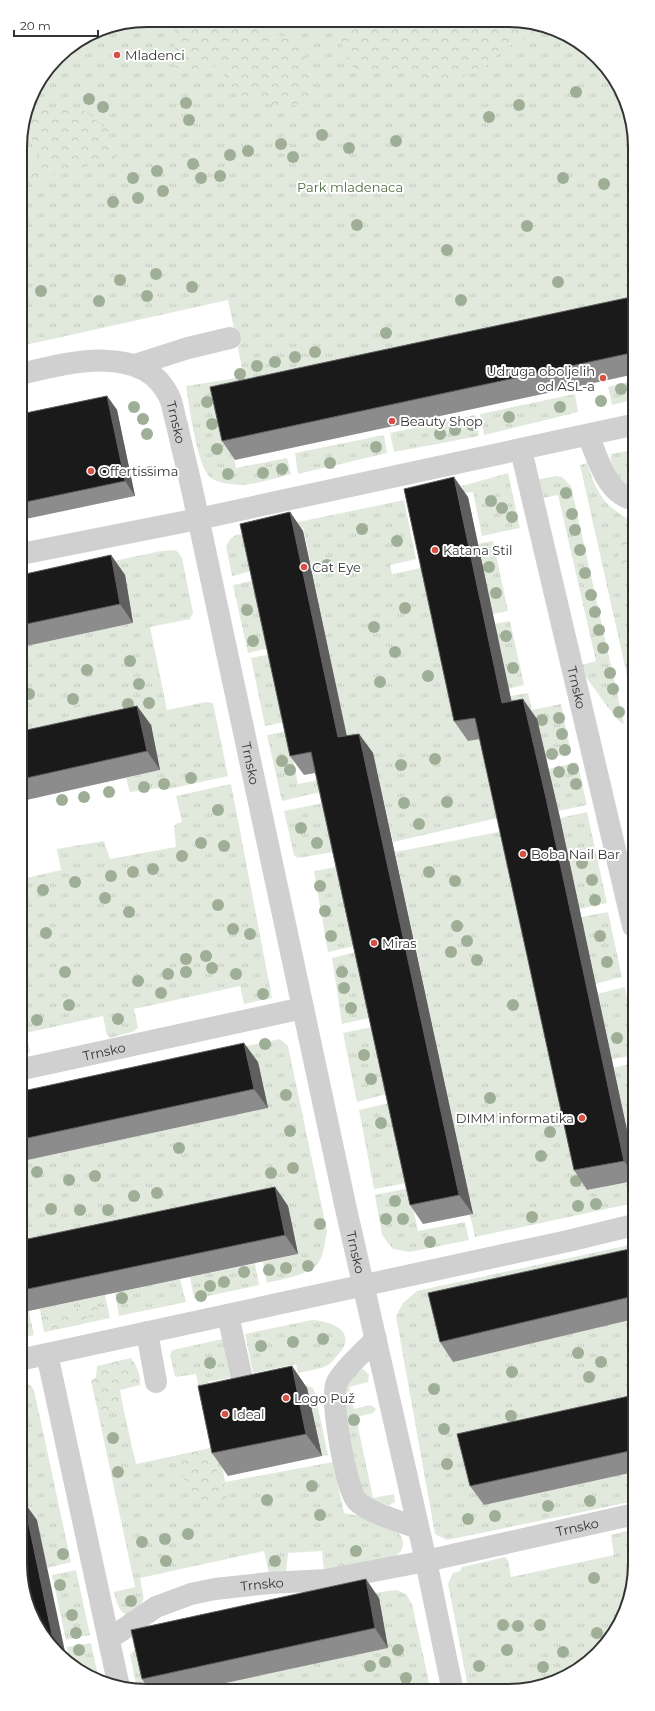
<svg xmlns="http://www.w3.org/2000/svg" width="655" height="1711" viewBox="0 0 655 1711" font-family="Montserrat,sans-serif">
	<style>
		.grass { fill: url(#grass-tufts) }
		.forest { fill: url(#forest-crowns) }
		.lines { fill: none; stroke-linecap: round; stroke-linejoin: round }
		.minor { stroke: #d0d0d0; stroke-width: 22 }
		.tree { fill: #9faf97 }
		.wall { fill: #8c8c8c }
		.shaded-wall { fill: #5f5f5f }
		.building { fill: #1a1a1a; stroke: #5f5f5f }
		.poi-dot { fill: #da4f45; stroke: #fff; stroke-width: 1.5 }
		.labels { text-anchor: middle; dominant-baseline: central; stroke-width: 4; stroke-linejoin: round; paint-order: stroke }
		.poi-label { font-size: 13px; fill: #333; stroke: #fff; text-anchor: start }
		.park-label { font-size: 13px; fill: #506d42; stroke: #fff }
		.street-label { font-size: 13px; fill: #333; stroke: #fff }
		.rim { fill: none; stroke: #333; stroke-width: 2 }
	</style>
	<defs>
		<pattern id="grass-tufts" width="24" height="20" patternUnits="userSpaceOnUse"><rect width="24" height="20" fill="#e1e9dd"/><path d="M3 7l-1-3M5 7V3M7 7l1-3M15 17l-1-3M17 17v-4M19 17l1-3" fill="none" stroke="#c2c8be"/></pattern>
		<pattern id="forest-crowns" width="20" height="18" patternUnits="userSpaceOnUse"><rect width="20" height="18" fill="#e1e9dd"/><path d="M2 6a3 3 0 1 1 6 0M12 15a3 3 0 1 1 6 0" fill="none" stroke="#c2c8be"/></pattern>
	</defs>
	<rect width="100%" height="100%" fill="#fff"/>
	<!-- grass -->
	<g class="grass">
		<path d="M147 20 532 22 564 33 598 57 631 115V319L224 407 236 468 287 458 291 474C275 478 258 484 242 485 235 485 216 483 210 477 197 466 189 405 186 386L244 377 228 300 21 346 20 139 33 91 63 52 99 30Z"/>
		<path d="M631 381 632 400 612 405 608 387Z"/>
		<path d="M575 394 578 412 484 435 480 414Z"/>
		<path d="M475 415 479 436 394 452 390 433Z"/>
		<path d="M384 435 387 453 298 474 295 453Z"/>
		<path d="M632 450V490C621 483 609 468 611 454Z"/>
		<path d="M587 463C597 494 603 505 632 521V698L580 465Z"/>
		<path d="M508 473 520 528 482 536 473 492 464 493 462 486Z"/>
		<path d="M556 476 562 477 571 486 624 724 620 722 615 717 578 666 596 661 558 495 539 499 535 480Z"/>
		<path d="M404 500 416 559 390 565 392 574 430 566 468 740 489 737 506 816 393 842 373 754 351 757 303 527 246 541 251 571 232 576 226 546 230 539 236 535Z"/>
		<path d="M493 541 508 611 493 614 477 544Z"/>
		<path d="M175 550 178 552 182 558 193 613 190 619 150 627 167 710 206 702 213 703 228 776 169 789 167 787 130 792 126 778 160 770 150 725 22 754V647L133 623 81 568 161 551Z"/>
		<path d="M255 580 269 648 248 653 233 585Z"/>
		<path d="M510 621 524 685 508 689 494 624Z"/>
		<path d="M271 654 285 722 265 726 251 658Z"/>
		<path d="M528 693 532 710 561 704 571 753 546 759 537 719 515 722 510 696Z"/>
		<path d="M287 731 298 784 318 780 320 792 282 801 267 735Z"/>
		<path d="M577 762 587 805 558 811 549 769Z"/>
		<path d="M231 784 272 998 244 1004 240 986 134 1009 138 1028 132 1032 110 1038 107 1035 103 1016 26 1033 30 1052 23 1055 22 879 61 870 57 849 104 841 110 859 176 847 174 827 176 824 182 822 176 796Z"/>
		<path d="M323 803 333 852 298 858 294 855 284 811Z"/>
		<path d="M587 812 607 903 579 909 560 818Z"/>
		<path d="M509 830 588 1190 634 1181V1203L475 1237 470 1215 473 1214 395 852Z"/>
		<path d="M336 867 355 946 328 952 314 871Z"/>
		<path d="M608 912 622 977 595 984 581 917Z"/>
		<path d="M356 952 369 1018 342 1024 332 958Z"/>
		<path d="M625 987 633 1030V1055L611 1060 597 994Z"/>
		<path d="M372 1027 386 1094 357 1102 343 1033Z"/>
		<path d="M280 1039 288 1046 327 1231C325 1241 324 1254 319 1262 309 1276 282 1279 267 1283L263 1262 298 1254 23 1262V1161L267 1108 258 1063 219 1052Z"/>
		<path d="M633 1063 634 1135 627 1136 613 1068Z"/>
		<path d="M389 1103 407 1183 374 1189 359 1110Z"/>
		<path d="M409 1188 418 1231 465 1222 469 1240 410 1252 393 1249 382 1235 375 1195Z"/>
		<path d="M634 1244 635 1501 447 1540 435 1534 396 1316 403 1303 417 1291Z"/>
		<path d="M255 1264 259 1285 194 1299 190 1277Z"/>
		<path d="M180 1279 186 1302 119 1316 115 1293Z"/>
		<path d="M105 1295 110 1318 44 1332 40 1309Z"/>
		<path d="M29 1311 34 1335 24 1337V1312Z"/>
		<path d="M312 1320C334 1321 359 1333 337 1356 334 1359 331 1364 328 1365 322 1369 306 1371 298 1373L296 1364 253 1373 245 1334Z"/>
		<path d="M223 1339 230 1378 208 1382 210 1392 200 1394 196 1374 176 1377 175 1376 170 1355 172 1350Z"/>
		<path d="M363 1369 369 1375 368 1382 349 1387 354 1409 371 1405 376 1409 373 1413 356 1417 373 1498 394 1494 395 1502 389 1505 361 1498 338 1392 359 1370Z"/>
		<path d="M24 1384 30 1385 34 1390 71 1562 47 1568 37 1521 24 1523Z"/>
		<path d="M305 1385 313 1388 315 1393 328 1455 322 1456Z"/>
		<path d="M211 1400 225 1482 333 1462 344 1513C359 1516 403 1523 403 1543 403 1550 399 1554 393 1558L324 1571 322 1551 288 1553 286 1574 269 1573 264 1551 140 1578C144 1604 149 1599 126 1615 118 1610 116 1600 114 1592L135 1587 98 1412 123 1407 136 1464 211 1448Z"/>
		<path d="M630 1530C649 1597 607 1666 542 1686 535 1688 527 1687 520 1687 503 1687 486 1687 468 1687L448 1584 453 1573 460 1571 462 1567 505 1557 508 1560 511 1577 614 1555 611 1535Z"/>
		<path d="M76 1570 90 1635 66 1640 52 1575Z"/>
		<path d="M397 1590 406 1594 412 1604 430 1687 137 1689 130 1655 138 1645 326 1602 387 1591Z"/>
		<path d="M91 1643 98 1676 70 1663 67 1647Z"/>
	</g>
	<!-- forest -->
	<g class="forest">
		<path d="M175 20 267 21 271 34 296 38 303 45 313 83 309 96 298 105 283 107 236 95 229 87 221 69 216 66 190 71 175 67Z"/>
		<path d="M340 21 532 22 540 26 535 34 503 49 480 72 428 84 413 72 401 69 369 74 356 71C340 50 341 47 340 21Z"/>
		<path d="M33 91 32 96 45 106 55 108 64 107 75 108 86 112 108 130 117 159 22 182 21 169 27 162 39 157 42 146 39 141 25 138 20 139Z"/>
		<path d="M630 531 632 532V574C616 565 615 553 620 536Z"/>
		<path d="M93 1305 98 1306 97 1311 86 1318 82 1324 44 1332 41 1315 62 1313Z"/>
		<path d="M131 1358C137 1366 141 1375 140 1385L120 1390 123 1407 98 1412 91 1381 96 1377 97 1366Z"/>
		<path d="M211 1448 219 1478 226 1491V1498C215 1503 209 1503 197 1501L184 1479 176 1456Z"/>
	</g>
	<g class="lines">
		<!-- minor -->
		<g class="minor">
			<path d="M135 365 188 348 230 338"/>
			<path id="s1" d="M21 374C66 363 143 342 169 396 173 404 174 416 177 425 182 448 188 471 193 494L346 1209 426 1561 452 1687"/>
			<path d="M588 435C597 456 606 493 632 499"/>
			<path id="s2" d="M521 450 633 926"/>
			<path d="M21 554 198 519 632 425"/>
			<path id="s3" d="M23 1069 303 1008"/>
			<path d="M228 1315 244 1388"/>
			<path d="M147 1332 156 1382"/>
			<path d="M376 1339C363 1353 346 1366 337 1382 329 1396 346 1489 357 1501 368 1513 402 1522 418 1528"/>
			<path d="M47 1354 119 1687"/>
			<path d="M24 1359 568 1241 634 1225"/>
			<path id="s4" d="M109 1639 156 1607 191 1594 215 1589 269 1583 326 1580 426 1561 635 1514"/>
		</g>
	</g>
	<!-- trees -->
	<g class="tree">
		<circle cx="576" cy="92" r="6"/>
		<circle cx="89" cy="99" r="6"/>
		<circle cx="186" cy="103" r="6"/>
		<circle cx="519" cy="105" r="6"/>
		<circle cx="103" cy="107" r="6"/>
		<circle cx="489" cy="117" r="6"/>
		<circle cx="189" cy="120" r="6"/>
		<circle cx="322" cy="135" r="6"/>
		<circle cx="396" cy="141" r="6"/>
		<circle cx="281" cy="144" r="6"/>
		<circle cx="349" cy="148" r="6"/>
		<circle cx="248" cy="151" r="6"/>
		<circle cx="230" cy="155" r="6"/>
		<circle cx="293" cy="157" r="6"/>
		<circle cx="193" cy="164" r="6"/>
		<circle cx="157" cy="171" r="6"/>
		<circle cx="220" cy="176" r="6"/>
		<circle cx="133" cy="178" r="6"/>
		<circle cx="201" cy="178" r="6"/>
		<circle cx="563" cy="178" r="6"/>
		<circle cx="604" cy="184" r="6"/>
		<circle cx="163" cy="191" r="6"/>
		<circle cx="138" cy="198" r="6"/>
		<circle cx="113" cy="202" r="6"/>
		<circle cx="357" cy="225" r="6"/>
		<circle cx="527" cy="226" r="6"/>
		<circle cx="447" cy="250" r="6"/>
		<circle cx="156" cy="274" r="6"/>
		<circle cx="120" cy="280" r="6"/>
		<circle cx="558" cy="282" r="6"/>
		<circle cx="192" cy="287" r="6"/>
		<circle cx="41" cy="291" r="6"/>
		<circle cx="147" cy="296" r="6"/>
		<circle cx="461" cy="300" r="6"/>
		<circle cx="99" cy="301" r="6"/>
		<circle cx="386" cy="333" r="6"/>
		<circle cx="315" cy="352" r="6"/>
		<circle cx="295" cy="357" r="6"/>
		<circle cx="275" cy="362" r="6"/>
		<circle cx="257" cy="366" r="6"/>
		<circle cx="240" cy="374" r="6"/>
		<circle cx="621" cy="389" r="6"/>
		<circle cx="601" cy="401" r="6"/>
		<circle cx="207" cy="402" r="6"/>
		<circle cx="134" cy="407" r="6"/>
		<circle cx="560" cy="407" r="6"/>
		<circle cx="509" cy="417" r="6"/>
		<circle cx="143" cy="419" r="6"/>
		<circle cx="212" cy="424" r="6"/>
		<circle cx="472" cy="425" r="6"/>
		<circle cx="455" cy="430" r="6"/>
		<circle cx="147" cy="434" r="6"/>
		<circle cx="440" cy="434" r="6"/>
		<circle cx="376" cy="447" r="6"/>
		<circle cx="217" cy="449" r="6"/>
		<circle cx="330" cy="463" r="6"/>
		<circle cx="282" cy="469" r="6"/>
		<circle cx="150" cy="472" r="6"/>
		<circle cx="263" cy="473" r="6"/>
		<circle cx="228" cy="474" r="6"/>
		<circle cx="566" cy="493" r="6"/>
		<circle cx="491" cy="501" r="6"/>
		<circle cx="502" cy="508" r="6"/>
		<circle cx="572" cy="514" r="6"/>
		<circle cx="512" cy="517" r="6"/>
		<circle cx="362" cy="529" r="6"/>
		<circle cx="575" cy="530" r="6"/>
		<circle cx="397" cy="541" r="6"/>
		<circle cx="580" cy="550" r="6"/>
		<circle cx="327" cy="565" r="6"/>
		<circle cx="489" cy="567" r="6"/>
		<circle cx="585" cy="573" r="6"/>
		<circle cx="496" cy="593" r="6"/>
		<circle cx="591" cy="595" r="6"/>
		<circle cx="405" cy="608" r="6"/>
		<circle cx="247" cy="610" r="6"/>
		<circle cx="595" cy="612" r="6"/>
		<circle cx="374" cy="627" r="6"/>
		<circle cx="599" cy="630" r="6"/>
		<circle cx="506" cy="636" r="6"/>
		<circle cx="253" cy="641" r="6"/>
		<circle cx="603" cy="648" r="6"/>
		<circle cx="395" cy="652" r="6"/>
		<circle cx="130" cy="661" r="6"/>
		<circle cx="513" cy="668" r="6"/>
		<circle cx="87" cy="670" r="6"/>
		<circle cx="610" cy="673" r="6"/>
		<circle cx="428" cy="676" r="6"/>
		<circle cx="380" cy="682" r="6"/>
		<circle cx="139" cy="684" r="6"/>
		<circle cx="613" cy="689" r="6"/>
		<circle cx="29" cy="694" r="6"/>
		<circle cx="73" cy="699" r="6"/>
		<circle cx="149" cy="703" r="6"/>
		<circle cx="128" cy="704" r="6"/>
		<circle cx="619" cy="712" r="6"/>
		<circle cx="559" cy="718" r="6"/>
		<circle cx="542" cy="720" r="6"/>
		<circle cx="562" cy="734" r="6"/>
		<circle cx="565" cy="750" r="6"/>
		<circle cx="552" cy="754" r="6"/>
		<circle cx="435" cy="759" r="6"/>
		<circle cx="282" cy="761" r="6"/>
		<circle cx="401" cy="765" r="6"/>
		<circle cx="573" cy="769" r="6"/>
		<circle cx="290" cy="770" r="6"/>
		<circle cx="559" cy="772" r="6"/>
		<circle cx="191" cy="778" r="6"/>
		<circle cx="164" cy="784" r="6"/>
		<circle cx="576" cy="784" r="6"/>
		<circle cx="144" cy="787" r="6"/>
		<circle cx="109" cy="792" r="6"/>
		<circle cx="84" cy="797" r="6"/>
		<circle cx="62" cy="800" r="6"/>
		<circle cx="447" cy="802" r="6"/>
		<circle cx="404" cy="803" r="6"/>
		<circle cx="218" cy="810" r="6"/>
		<circle cx="419" cy="824" r="6"/>
		<circle cx="301" cy="828" r="6"/>
		<circle cx="201" cy="843" r="6"/>
		<circle cx="317" cy="843" r="6"/>
		<circle cx="224" cy="846" r="6"/>
		<circle cx="182" cy="856" r="6"/>
		<circle cx="582" cy="863" r="6"/>
		<circle cx="153" cy="869" r="6"/>
		<circle cx="133" cy="872" r="6"/>
		<circle cx="429" cy="872" r="6"/>
		<circle cx="111" cy="876" r="6"/>
		<circle cx="592" cy="880" r="6"/>
		<circle cx="455" cy="881" r="6"/>
		<circle cx="75" cy="882" r="6"/>
		<circle cx="320" cy="886" r="6"/>
		<circle cx="43" cy="890" r="6"/>
		<circle cx="105" cy="898" r="6"/>
		<circle cx="595" cy="900" r="6"/>
		<circle cx="218" cy="905" r="6"/>
		<circle cx="325" cy="911" r="6"/>
		<circle cx="129" cy="912" r="6"/>
		<circle cx="457" cy="926" r="6"/>
		<circle cx="233" cy="929" r="6"/>
		<circle cx="46" cy="933" r="6"/>
		<circle cx="250" cy="934" r="6"/>
		<circle cx="331" cy="936" r="6"/>
		<circle cx="600" cy="936" r="6"/>
		<circle cx="467" cy="941" r="6"/>
		<circle cx="451" cy="952" r="6"/>
		<circle cx="206" cy="956" r="6"/>
		<circle cx="186" cy="959" r="6"/>
		<circle cx="477" cy="960" r="6"/>
		<circle cx="607" cy="962" r="6"/>
		<circle cx="212" cy="968" r="6"/>
		<circle cx="65" cy="972" r="6"/>
		<circle cx="186" cy="972" r="6"/>
		<circle cx="342" cy="972" r="6"/>
		<circle cx="168" cy="974" r="6"/>
		<circle cx="236" cy="974" r="6"/>
		<circle cx="138" cy="981" r="6"/>
		<circle cx="344" cy="988" r="6"/>
		<circle cx="161" cy="993" r="6"/>
		<circle cx="263" cy="994" r="6"/>
		<circle cx="69" cy="1005" r="6"/>
		<circle cx="513" cy="1005" r="6"/>
		<circle cx="351" cy="1008" r="6"/>
		<circle cx="118" cy="1019" r="6"/>
		<circle cx="37" cy="1020" r="6"/>
		<circle cx="617" cy="1038" r="6"/>
		<circle cx="265" cy="1044" r="6"/>
		<circle cx="364" cy="1055" r="6"/>
		<circle cx="371" cy="1079" r="6"/>
		<circle cx="286" cy="1095" r="6"/>
		<circle cx="490" cy="1098" r="6"/>
		<circle cx="381" cy="1123" r="6"/>
		<circle cx="290" cy="1131" r="6"/>
		<circle cx="550" cy="1132" r="6"/>
		<circle cx="179" cy="1148" r="6"/>
		<circle cx="541" cy="1156" r="6"/>
		<circle cx="293" cy="1168" r="6"/>
		<circle cx="37" cy="1172" r="6"/>
		<circle cx="271" cy="1173" r="6"/>
		<circle cx="95" cy="1176" r="6"/>
		<circle cx="69" cy="1180" r="6"/>
		<circle cx="576" cy="1181" r="6"/>
		<circle cx="157" cy="1193" r="6"/>
		<circle cx="134" cy="1196" r="6"/>
		<circle cx="395" cy="1201" r="6"/>
		<circle cx="596" cy="1204" r="6"/>
		<circle cx="578" cy="1206" r="6"/>
		<circle cx="51" cy="1209" r="6"/>
		<circle cx="80" cy="1210" r="6"/>
		<circle cx="108" cy="1210" r="6"/>
		<circle cx="532" cy="1217" r="6"/>
		<circle cx="386" cy="1219" r="6"/>
		<circle cx="403" cy="1219" r="6"/>
		<circle cx="320" cy="1224" r="6"/>
		<circle cx="430" cy="1242" r="6"/>
		<circle cx="308" cy="1266" r="6"/>
		<circle cx="286" cy="1268" r="6"/>
		<circle cx="269" cy="1270" r="6"/>
		<circle cx="244" cy="1272" r="6"/>
		<circle cx="224" cy="1282" r="6"/>
		<circle cx="210" cy="1286" r="6"/>
		<circle cx="201" cy="1296" r="6"/>
		<circle cx="122" cy="1298" r="6"/>
		<circle cx="323" cy="1339" r="6"/>
		<circle cx="293" cy="1342" r="6"/>
		<circle cx="261" cy="1346" r="6"/>
		<circle cx="578" cy="1353" r="6"/>
		<circle cx="601" cy="1362" r="6"/>
		<circle cx="210" cy="1363" r="6"/>
		<circle cx="512" cy="1372" r="6"/>
		<circle cx="589" cy="1377" r="6"/>
		<circle cx="434" cy="1389" r="6"/>
		<circle cx="511" cy="1416" r="6"/>
		<circle cx="354" cy="1420" r="6"/>
		<circle cx="444" cy="1429" r="6"/>
		<circle cx="113" cy="1438" r="6"/>
		<circle cx="447" cy="1464" r="6"/>
		<circle cx="118" cy="1472" r="6"/>
		<circle cx="312" cy="1486" r="6"/>
		<circle cx="267" cy="1500" r="6"/>
		<circle cx="590" cy="1501" r="6"/>
		<circle cx="548" cy="1506" r="6"/>
		<circle cx="320" cy="1515" r="6"/>
		<circle cx="495" cy="1516" r="6"/>
		<circle cx="468" cy="1519" r="6"/>
		<circle cx="188" cy="1534" r="6"/>
		<circle cx="165" cy="1539" r="6"/>
		<circle cx="142" cy="1542" r="6"/>
		<circle cx="356" cy="1551" r="6"/>
		<circle cx="63" cy="1554" r="6"/>
		<circle cx="166" cy="1561" r="6"/>
		<circle cx="275" cy="1561" r="6"/>
		<circle cx="594" cy="1578" r="6"/>
		<circle cx="60" cy="1585" r="6"/>
		<circle cx="131" cy="1601" r="6"/>
		<circle cx="72" cy="1615" r="6"/>
		<circle cx="503" cy="1625" r="6"/>
		<circle cx="540" cy="1625" r="6"/>
		<circle cx="518" cy="1626" r="6"/>
		<circle cx="76" cy="1633" r="6"/>
		<circle cx="597" cy="1633" r="6"/>
		<circle cx="79" cy="1650" r="6"/>
		<circle cx="398" cy="1650" r="6"/>
		<circle cx="507" cy="1650" r="6"/>
		<circle cx="563" cy="1652" r="6"/>
		<circle cx="385" cy="1662" r="6"/>
		<circle cx="370" cy="1666" r="6"/>
		<circle cx="479" cy="1666" r="6"/>
		<circle cx="543" cy="1667" r="6"/>
		<circle cx="406" cy="1678" r="6"/>
	</g>
	<!-- wall -->
	<g class="wall">
		<path d="M631 297V375L235 460 222 441Z"/>
		<path d="M107 396 117 410 135 496 21 520V414Z"/>
		<path d="M468 497 511 701 537 719 560 818 634 1163V1181L587 1190 574 1170 480 739 468 741 454 721Z"/>
		<path d="M290 512 303 531 347 736 359 734 373 753 473 1214 423 1224 410 1205 315 773 304 775 290 756Z"/>
		<path d="M111 555 125 575 133 623 22 647 21 575Z"/>
		<path d="M137 706 151 725 160 770 22 801V731Z"/>
		<path d="M258 1062 268 1108 23 1161V1091Z"/>
		<path d="M275 1187 288 1206 298 1254 24 1312 23 1240Z"/>
		<path d="M634 1248V1319L453 1362 440 1342Z"/>
		<path d="M292 1366 307 1388 322 1456 228 1476 212 1453Z"/>
		<path d="M634 1395V1472L484 1505 470 1486Z"/>
		<path d="M379 1598 388 1648 202 1688H148L142 1679Z"/>
	</g>
	<!-- shaded-wall -->
	<g class="shaded-wall">
		<path d="M107 396 117 410 135 496 125 481Z"/>
		<path d="M454 477 468 497 516 722 502 703Z"/>
		<path d="M290 512 303 531 351 757 338 737Z"/>
		<path d="M111 555 125 575 133 623 120 604Z"/>
		<path d="M523 699 537 719 560 818 634 1163V1175L624 1161Z"/>
		<path d="M137 706 151 725 160 770 147 751Z"/>
		<path d="M359 734 373 753 473 1214 459 1195Z"/>
		<path d="M244 1043 258 1062 268 1108 254 1089Z"/>
		<path d="M275 1187 288 1206 298 1254 285 1235Z"/>
		<path d="M292 1366 307 1388 322 1456 306 1434Z"/>
		<path d="M24 1502 37 1520 67 1661 63 1659 55 1649Z"/>
		<path d="M366 1579 379 1598 388 1648 375 1628Z"/>
	</g>
	<!-- building -->
	<g class="building">
		<path d="M631 297V353L222 441 210 387Z"/>
		<path d="M107 396 125 481 21 503V414Z"/>
		<path d="M454 477 502 703 523 699 546 798 624 1161 574 1170 475 718 454 721 404 489Z"/>
		<path d="M290 512 338 737 359 734 459 1195 410 1205 311 752 290 756 240 524Z"/>
		<path d="M111 555 120 604 22 625 21 575Z"/>
		<path d="M137 706 147 751 22 779V731Z"/>
		<path d="M244 1043 254 1089 23 1139V1091Z"/>
		<path d="M275 1187 285 1235 23 1290V1240Z"/>
		<path d="M634 1248V1296L440 1342 428 1293Z"/>
		<path d="M292 1366 306 1434 212 1453 198 1386Z"/>
		<path d="M634 1395V1450L470 1486 457 1434Z"/>
		<path d="M24 1502 55 1649 37 1628 24 1596Z"/>
		<path d="M366 1579 375 1628 142 1679 131 1630Z"/>
	</g>
	<!-- markers -->
	<g class="poi-dot">
		<circle cx="117" cy="55" r="4"/>
		<circle cx="603" cy="378" r="4"/>
		<circle cx="392" cy="421" r="4"/>
		<circle cx="91" cy="471" r="4"/>
		<circle cx="435" cy="550" r="4"/>
		<circle cx="304" cy="567" r="4"/>
		<circle cx="523" cy="854" r="4"/>
		<circle cx="374" cy="943" r="4"/>
		<circle cx="582" cy="1118" r="4"/>
		<circle cx="286" cy="1398" r="4"/>
		<circle cx="225" cy="1414" r="4"/>
	</g>
	<g class="labels">
		<!-- poi labels -->
		<g class="poi-label">
			<text x="125" y="55">Mladenci</text>
			<text x="595" y="371" text-anchor="end">Udruga oboljelih<tspan x="595" dy="15">od ASL-a</tspan></text>
			<text x="400" y="421">Beauty Shop</text>
			<text x="99" y="471">Offertissima</text>
			<text x="443" y="550">Katana Stil</text>
			<text x="312" y="567">Cat Eye</text>
			<text x="531" y="854">Boba Nail Bar</text>
			<text x="382" y="943">Miras</text>
			<text x="574" y="1118" text-anchor="end">DIMM informatika</text>
			<text x="294" y="1398">Logo Puž</text>
			<text x="233" y="1414">Ideal</text>
		</g>
		<!-- park labels -->
		<g class="park-label">
			<text x="350" y="187">Park mladenaca</text>
		</g>
		<!-- street labels -->
		<g class="street-label">
			<text stroke="none"><textPath href="#s1" startOffset="190">Trnsko</textPath></text>
			<text stroke="none"><textPath href="#s2" startOffset="244">Trnsko</textPath></text>
			<text stroke="none"><textPath href="#s1" startOffset="539">Trnsko</textPath></text>
			<text stroke="none"><textPath href="#s3" startOffset="83">Trnsko</textPath></text>
			<text stroke="none"><textPath href="#s1" startOffset="1039">Trnsko</textPath></text>
			<text stroke="none"><textPath href="#s4" startOffset="487">Trnsko</textPath></text>
			<text stroke="none"><textPath href="#s4" startOffset="166">Trnsko</textPath></text>
		</g>
	</g>
	<!-- crop -->
	<path d="M0 0H655V1711H0ZM147 27H508A120 120 0 0 1 628 147V1564A120 120 0 0 1 508 1684H147A120 120 0 0 1 27 1564V147A120 120 0 0 1 147 27Z" fill="#fff" fill-rule="evenodd"/>
	<path class="rim" d="M147 27H508A120 120 0 0 1 628 147V1564A120 120 0 0 1 508 1684H147A120 120 0 0 1 27 1564V147A120 120 0 0 1 147 27Z"/>
	<!-- scale -->
	<path d="M14 30v6h84v-6" fill="none" stroke="#333333" stroke-width="2"/>
	<text x="20" y="30" font-size="12" fill="#333333" stroke="#ffffff" stroke-width="3" paint-order="stroke">20 m</text>
</svg>
